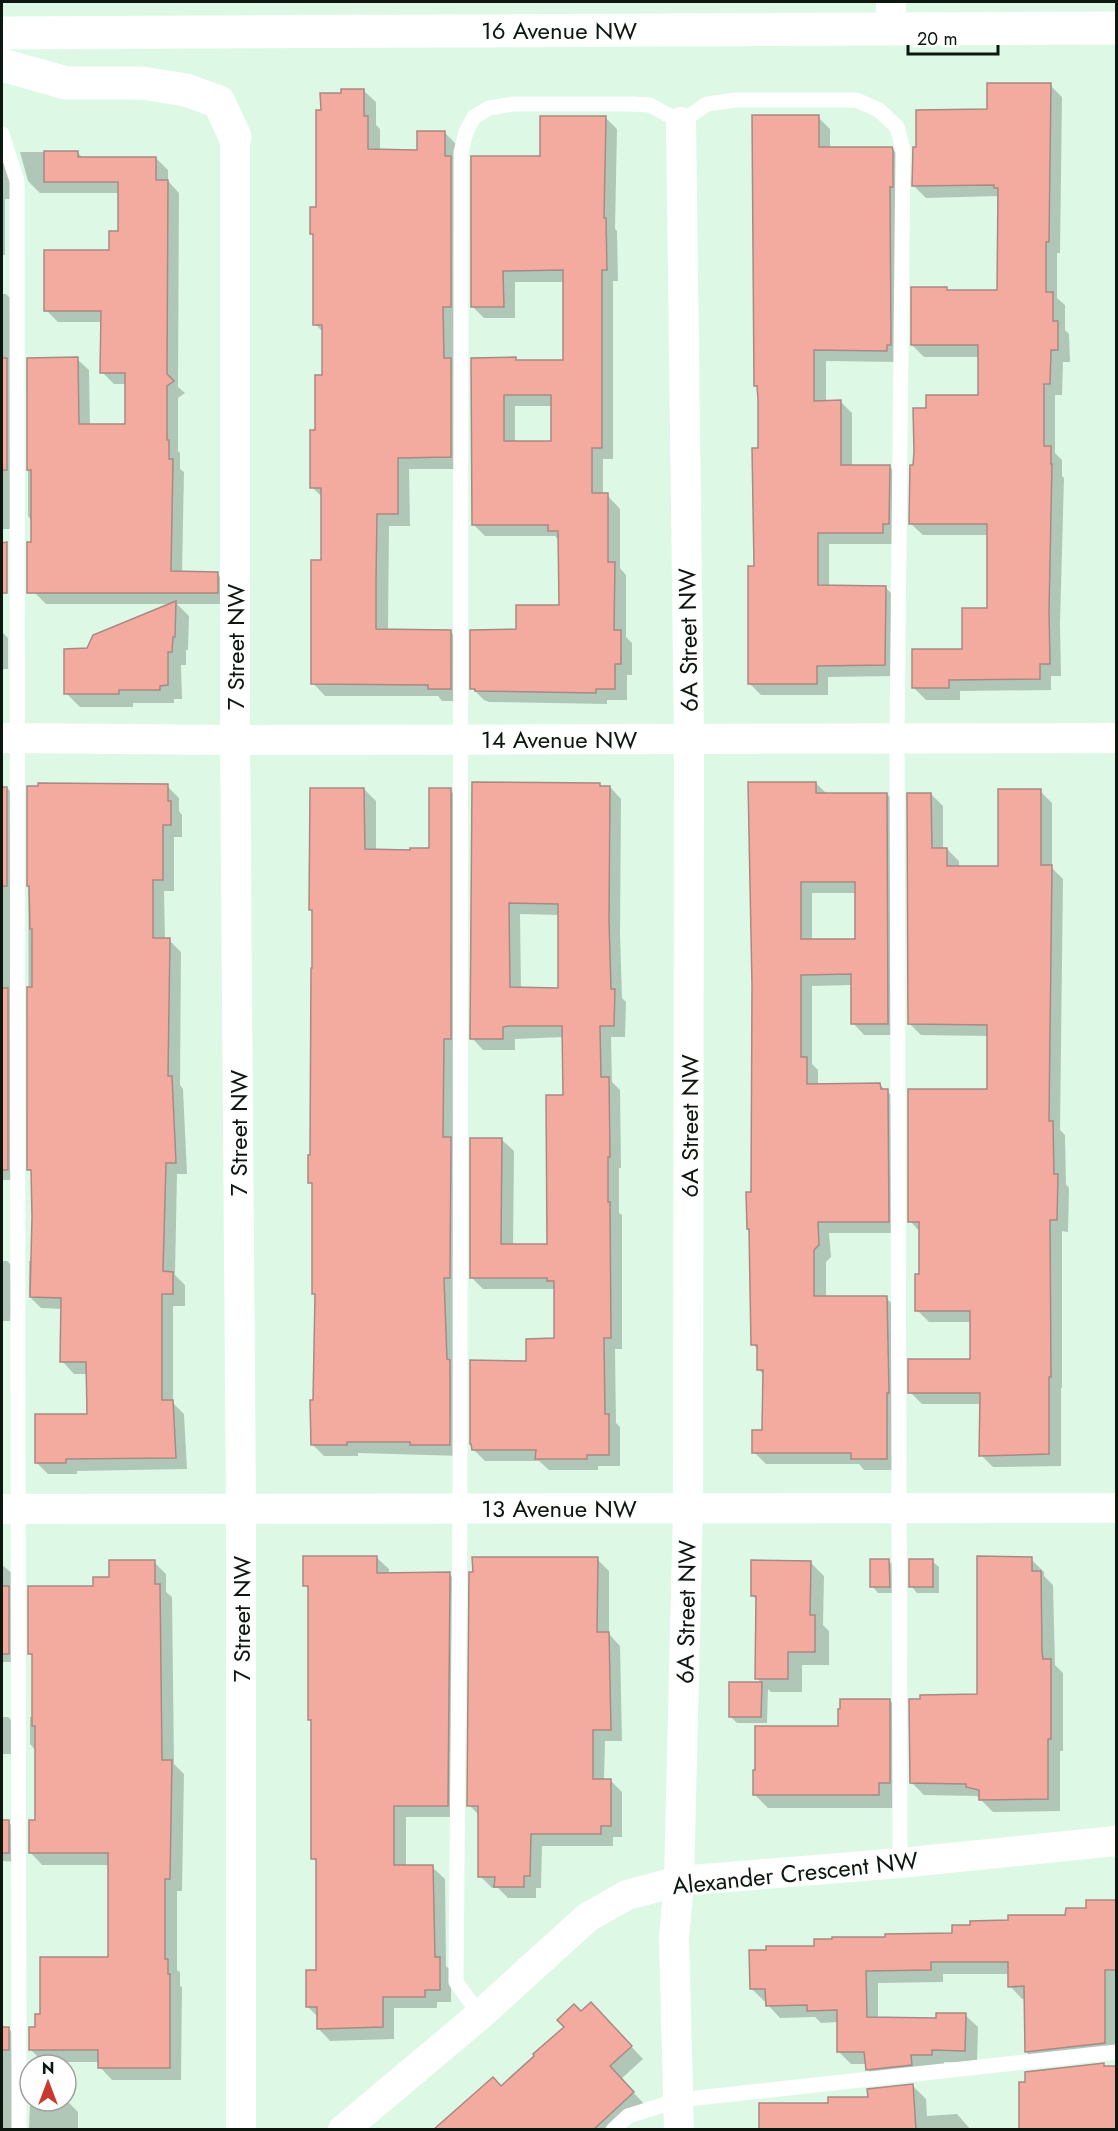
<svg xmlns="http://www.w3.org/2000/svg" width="1118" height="2131" viewBox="0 0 1118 2131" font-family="Jost,sans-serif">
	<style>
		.shadow { fill: #0003; fill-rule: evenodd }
		.building { fill: #f4ab9f; stroke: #a88984; stroke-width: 1.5; fill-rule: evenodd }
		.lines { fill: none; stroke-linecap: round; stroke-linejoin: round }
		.lane { stroke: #fff; stroke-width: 15 }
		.street { stroke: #fff; stroke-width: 30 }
		.highway { stroke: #fff; stroke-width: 33 }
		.labels { text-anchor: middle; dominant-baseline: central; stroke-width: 4.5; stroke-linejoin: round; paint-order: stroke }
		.street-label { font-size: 24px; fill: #0d1710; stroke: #fefefe }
	</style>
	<rect width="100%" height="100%" fill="#ddf9e6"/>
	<!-- shadow -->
	<g class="shadow">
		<path d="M1050 85 1062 97 1060 253H1057V298L1065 305V330L1069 334 1070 362H1063L1062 395H1055V453L1062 460V476L1064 478 1060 624 1061 676H1051V690L960 691V700H926L913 687 964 651 989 610V535H923L910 523 914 466 927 410 980 397 979 357H924L912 345 946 288 949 292 999 291 1000 196 926 198 914 186 988 111Z"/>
		<path d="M363 90 376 102V125L380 129V151H419L444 132 456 144 463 469H409L410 526H389L388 630 450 631 462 644V701H442L438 696H325L313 683 323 561V498L312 487 323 377V332L315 324V237L311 234 317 208 322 111 343 94Z"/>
		<path d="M605 117 617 129 615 229 617 231 618 281H613V459H603V495H607L620 509V568L626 575V637L632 643V675H627V700H607V704L489 702 484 700 472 688 517 631 560 607V541L555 536H485L473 524 472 359H515L518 362H565V282H515V318H484L472 306 541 157ZM515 406H552V443H515Z"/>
		<path d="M818 117 830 129V149H892L904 161 898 362 826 361V402L840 401 852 413V466H889L901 478 895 544H829V587H885L897 599 896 676 828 677V695H761L749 683 756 568 760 450 759 388 756 385Z"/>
		<path d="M20 152H77L83 158H156L168 170V181L179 193 178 387 185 393 178 398V451L180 453V469L184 472 182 573 217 574 229 586V604H177L189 616 188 650H186V665H181L182 699H174V703H133V707H80L66 693 88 650 171 604H46L34 592 33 522 28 516V359H77L89 370 90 426 127 425V384H114L102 372V322H58L46 310 111 251 120 233V193H40L28 181Z"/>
		<path d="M2 156 8 163 13 199H5V255H2Z"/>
		<path d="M2 294H6L18 306 19 529H2Z"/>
		<path d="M2 632 8 638V669H2Z"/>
		<path d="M816 783 827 794H887L899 806V1035H864L853 1023V985L812 986V1064L818 1070V1085H880L899 1102 900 1233H829L831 1257 826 1262V1298H886L898 1309 899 1470H864L859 1464H766L754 1452 764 1432V1375L758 1369V1350L753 1344 751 1231 748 1228ZM812 893H857L856 941H812Z"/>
		<path d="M473 784 599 785 602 788 610 787 621 799 620 933 622 998 626 1002 625 1037H611L612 1082 620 1090 621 1168H619V1213L622 1215V1349H615L616 1423 620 1427V1466H598V1470H549L539 1461H485L473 1449 528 1363 556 1340V1289H483L471 1277 502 1140 514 1151 513 1246H549L565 1097 564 1037 515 1039V1050H483L472 1038ZM520 914 559 915V989H521Z"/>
		<path d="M167 786 179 798V811L182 815V837H174V891H164L165 940H169L181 952 180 1085 183 1089 187 1174H177L175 1275 185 1285V1306H173V1403L184 1414 187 1469 77 1471V1474H48L36 1462 88 1415V1374H74L62 1361V1309L41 1308 29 1296V1261H32V1172L29 1169 28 788Z"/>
		<path d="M2 788H7L18 799V1180H2Z"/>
		<path d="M364 789 376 801V851L430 849 450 790 462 802V1456L358 1453V1456H324L312 1444 315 1402 316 1296 313 1293V1186L310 1182 314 913 310 909Z"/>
		<path d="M1040 791 1052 803V868L1063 879 1060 1130 1065 1135 1066 1184 1069 1188 1068 1232 1062 1231V1388H1061V1466L993 1467 981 1455V1404H922L910 1392 972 1360V1322H929L917 1310 920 1275V1232L910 1221 988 1090 989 1036 921 1035 909 1023 931 794 943 806V849H947L959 861V867H999Z"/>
		<path d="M2 1261H7L18 1271 10 1321H2Z"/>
		<path d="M376 1557 389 1569V1574H449L461 1586 459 1817H406V1867H432L445 1879 446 1966 451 1971V2002H437V2008H394V2039L330 2041 318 2028V2017L307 2006 317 1971V1863L313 1858V1722L310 1719V1591L305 1585Z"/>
		<path d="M597 1559 609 1571V1634L620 1646 622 1741H605L604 1780H610L622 1792V1837H613V1846H542L541 1888H536V1898H508L498 1888H492L480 1876V1816L469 1805Z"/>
		<path d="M1031 1559 1044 1572V1576L1053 1585 1055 1665 1063 1673V1751H1060V1811L993 1812 977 1796 924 1795 911 1782 978 1696Z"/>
		<path d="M889 1561 895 1567 896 1593H878L872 1586Z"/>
		<path d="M932 1561 939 1567V1593H917L911 1586Z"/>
		<path d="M154 1562 166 1574V1592L172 1597 174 1764 184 1774 182 1891H177V1970L180 1972V1986L182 1987 181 2080H112L100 2067V2062H43L30 2049 41 2016 110 1958 109 1865H42L30 1852 36 1822V1751L30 1744V1717H34V1657L30 1653 95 1588 110 1579Z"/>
		<path d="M810 1562 824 1576 823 1625 829 1631V1665H802V1692H771L768 1689 767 1723H737L730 1716V1684H762L757 1678V1600L752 1595Z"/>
		<path d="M2 1565 13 1574 17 1662H2Z"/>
		<path d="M889 1700 903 1714 893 1808H768L754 1794 839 1728Z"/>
		<path d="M2 1717H8L17 1726 18 1754H2Z"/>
		<path d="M2 1822H8L18 1831V1862L2 1861Z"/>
		<path d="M1088 1901H1116V2056L1039 2064 1026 2052V1999H1022L1010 1986V1974H943V1982L878 1983V2019L938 2020 965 2015 978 2027 977 2063 944 2062V2067L880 2082 867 2069V2064H851L838 2051V2022L821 2023 815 2017 780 2018 768 2005 767 2001H764L751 1988 816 1947 886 1939 954 1934 971 1926 1067 1917 1088 1910Z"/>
		<path d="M581 2013 604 2017 643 2059 621 2079 645 2105 620 2130H435L502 2088Z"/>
		<path d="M2 2029H9L18 2038V2130H2Z"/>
		<path d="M1104 2065 1107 2068H1116V2130H1011V2128H1021Z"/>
		<path d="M913 2086 926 2099 927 2116 957 2114 971 2130H761L830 2105 869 2099Z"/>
		<path d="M69 2103 78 2112V2130H29L30 2104Z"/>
	</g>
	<!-- building -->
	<g class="building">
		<path d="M987 83H1051L1049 242H1046V292H1053V321H1058V350H1051L1050 384H1044V446H1051V464H1052L1049 611 1050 664H1040V679L949 680V688H912V649H962V608H987V524H909L910 465H913L914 452 913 408H926V395H978V345H911V287H947V290H997L998 188H994V185L912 186 913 147H916V110L987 109Z"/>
		<path d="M341 89H364V116H368V149L417 150V131H445V156H451V307H443L444 358H451V457L398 458V514H377L376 581V629L451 630V689H428V685L311 684V560H321V488H310V430H315V375H322V325H313V234H310V207H316V110H321L320 93H341Z"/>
		<path d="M752 115H819V147H892L893 150V187H890L891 345H887V351L814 350V401L841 400V465H890L889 524H883V533H818V585L886 586 885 665 817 666V684H748V566H754L752 448H758V399L757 386H754Z"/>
		<path d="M540 116H606L604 218H606L607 270H602V448H592V493H608V562H615L614 630H621V664H615V689H596V693L475 691V689H470V630L516 629V605H559L558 531H548V525H472L471 358 516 357V360H563V270L503 271 504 307H471V156H540ZM504 395H551V441H504Z"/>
		<path d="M44 151H78V157H156V180H168L167 374 174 381 167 386V440H169V459H173L171 571 218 572V593H27V542H31V470H27V358L78 357 79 424H125V373H100L101 311H44V250H109V231H118V182H44Z"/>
		<rect x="2" y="358" width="5" height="112"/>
		<path d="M7 542V593H2V543Z"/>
		<path d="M176 601 175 637H173L172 652H168V685L160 686V690H119V694H64V649L87 648 93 635Z"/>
		<path d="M472 782 600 783V786H610L609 921 611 989H615L614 1026H600L601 1077H609L610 1157H608V1202H610L611 1338H604L605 1414H609V1455H587V1459H535L536 1450H472L471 1444H470V1360L526 1361V1339L554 1338V1281H547V1278H470V1138H502L501 1244H547L546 1095H563L562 1026H508L503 1027V1039H470ZM509 903 558 904V988L510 987Z"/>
		<path d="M748 782H816V793H887L888 1024H851V974L801 975V1057H807V1084L880 1083 881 1089H888L889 1222H818L819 1245 814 1250V1296H887L889 1393H887V1459H851V1453H752V1430H762L763 1370H757V1345H751L749 1229H747L746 1192H751L752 986ZM801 882H855V939H801Z"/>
		<path d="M38 783 168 784V801H171V825H163V880H153V938H170L168 1076H172L176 1163H166L163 1271 173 1272V1294H162V1400H173L176 1458 66 1459V1463H35V1414H87L86 1362H60L61 1298 30 1297 32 1217 31 1170H27V987H32V929H30L29 886H27V786H38Z"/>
		<rect x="2" y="787" width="5" height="99"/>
		<path d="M310 788H364L365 849 410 850V848H429V788H451V1039H444L443 1137H451L450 1278H444L447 1359 450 1360V1445H410V1442H347V1445H311L310 1400H313L315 1294H312V1183H308V1155H310L311 968H312V910H309Z"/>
		<path d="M998 789H1041V865H1052L1049 1121H1053L1054 1174H1058L1057 1220H1050L1051 1377H1049V1454L979 1456 980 1393H908V1359H970V1311H915V1274H919V1222H908V1089H987V1025L908 1024 907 793H931L932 848H947V866H998Z"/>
		<rect x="2" y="988" width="6" height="182"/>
		<path d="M303 1556H377V1573L450 1572 448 1806H394V1865H433L435 1957H440V1990H425V1997H383V2027L317 2029V2007H306V1970H316V1859H311V1720H308V1586H303Z"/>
		<path d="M977 1556 1032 1557V1571H1041L1042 1652 1043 1659H1051V1739H1048V1799L979 1800V1790L966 1787V1784L910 1783 909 1699H920V1695L977 1694Z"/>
		<path d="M472 1557H598L597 1632H609L611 1730H593V1779H611V1826H601V1834H531L530 1876H524V1887H494L495 1877H478V1806H467L469 1572H473Z"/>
		<path d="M870 1559H889L890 1587H870Z"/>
		<rect x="909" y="1559" width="24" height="28"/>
		<path d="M109 1560H155V1584H160L162 1760H172L170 1879H165V1959H168V1974H170V2068H98V2050H29V2027H35V2014H40V1957H108V1853H29V1820H35V1726H32V1654H28V1586H93V1577H109Z"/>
		<path d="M751 1560 811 1561 810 1615H815V1652H788V1679H755L756 1596H751Z"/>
		<rect x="2" y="1586" width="7" height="68"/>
		<path d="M729 1682H762L761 1717H729Z"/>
		<path d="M840 1699H890V1783H879V1795H753V1770H755V1726H838V1709H840Z"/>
		<rect x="2" y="1820" width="7" height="33"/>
		<path d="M1086 1900H1116V1970H1105V2043L1025 2052 1024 1986 1008 1987V1962H931V1970L866 1971 867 2017 936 2018V2013H966L965 2051 932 2050V2055H911L912 2065 866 2070 864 2052H837V2010L807 2011V2005L766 2006 765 1989H750L749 1950H766V1946H814V1939H832V1937H885V1934L952 1933V1925H970V1921L1008 1920V1915H1065L1066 1908H1086Z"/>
		<path d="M591 2002 632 2046 610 2066 634 2092 593 2130H433L493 2077 501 2086 534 2056 533 2054 564 2027 557 2020 574 2004 581 2011Z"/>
		<rect x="2" y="2027" width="7" height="23"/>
		<path d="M1104 2063V2066H1116V2130H1019V2082H1025V2072Z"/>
		<path d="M913 2084 916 2130H759V2103H828V2097H868L867 2089Z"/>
	</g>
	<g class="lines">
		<!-- lane -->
		<g class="lane">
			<path d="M2 134 17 181C16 831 19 1480 19 2130"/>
			<path d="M480 2015 456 1982 460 1509 461 152 466 132 474 117 489 108 513 104H631L650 105 681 122 707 104 736 100H856L879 110 897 127 903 149 897 738 900 1863"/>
			<path d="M613 2130 628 2116 679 2100 1116 2052"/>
		</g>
		<!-- street -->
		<g class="street">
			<path d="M891 2V28"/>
			<path d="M235 137V740L241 1508V2130"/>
			<path d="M2 738 235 740 1116 738"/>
			<path d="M2 1509 1116 1508"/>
			<path d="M343 2130 480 2015 588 1917 627 1895 679 1881 900 1863 1116 1841"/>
			<path d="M679 2130 674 1938 679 1881 688 1508 689 739 681 122"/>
		</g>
		<!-- highway -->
		<g class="highway">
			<path d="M2 33 1116 28"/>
			<path d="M2 65 66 83H142L186 90 219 102 235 137"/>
		</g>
	</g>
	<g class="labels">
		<!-- street labels -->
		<g class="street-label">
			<text x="559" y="30">16 Avenue NW</text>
			<text transform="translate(688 640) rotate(-91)">6A Street NW</text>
			<text transform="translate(235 647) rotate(-90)">7 Street NW</text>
			<text x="559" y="739">14 Avenue NW</text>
			<text transform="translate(689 1126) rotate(-90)">6A Street NW</text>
			<text transform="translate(238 1133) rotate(-90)">7 Street NW</text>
			<text x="559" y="1508">13 Avenue NW</text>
			<text transform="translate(686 1612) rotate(-89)">6A Street NW</text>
			<text transform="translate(241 1619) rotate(-90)">7 Street NW</text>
			<text transform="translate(795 1873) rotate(-6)">Alexander Crescent NW</text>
		</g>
	</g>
	<!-- border -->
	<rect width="1118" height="2131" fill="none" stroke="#0d1710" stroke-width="6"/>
	<!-- north arrow -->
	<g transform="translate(48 2083)"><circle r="28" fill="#fefefe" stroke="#9ea29f" stroke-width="1.5"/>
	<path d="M0-4.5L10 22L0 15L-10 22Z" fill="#c83a2f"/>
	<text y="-9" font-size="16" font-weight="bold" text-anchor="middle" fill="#0d1710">N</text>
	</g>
	<!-- scale -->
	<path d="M908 45v9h90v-9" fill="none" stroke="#0d1710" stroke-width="3"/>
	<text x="917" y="45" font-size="18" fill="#0d1710" stroke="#fefefe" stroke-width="4.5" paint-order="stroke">20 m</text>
</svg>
